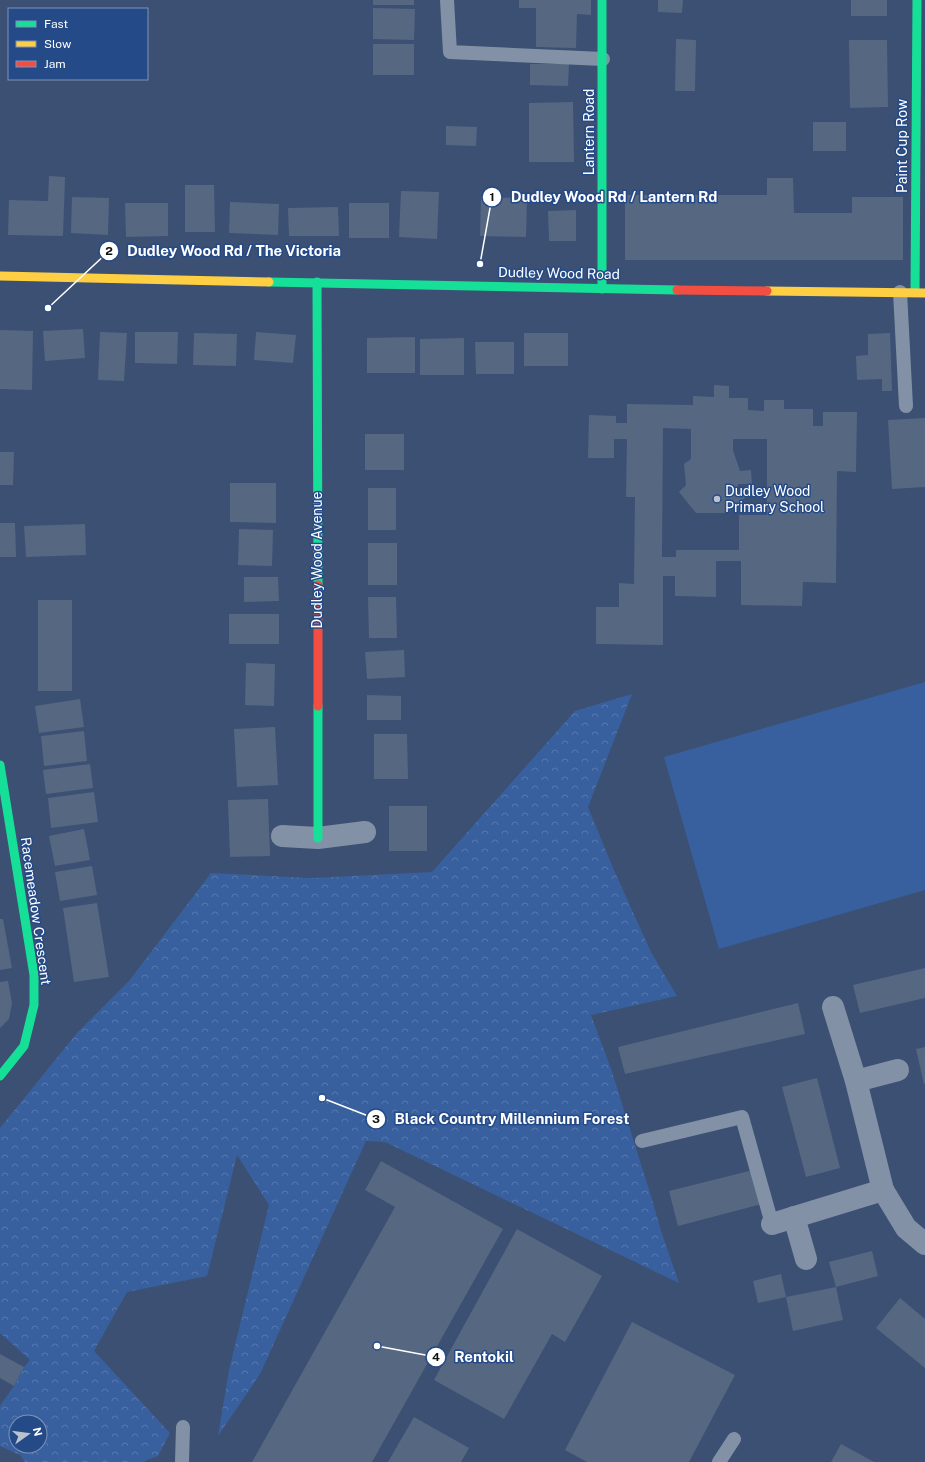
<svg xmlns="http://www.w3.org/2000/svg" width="925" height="1462" viewBox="0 0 925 1462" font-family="'Public Sans',sans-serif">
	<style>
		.forest { fill: url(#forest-crowns); fill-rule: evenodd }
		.garden { fill: #39609e }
		.building { fill: #566782; fill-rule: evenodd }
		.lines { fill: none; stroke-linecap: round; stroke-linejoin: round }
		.lane { stroke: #8291a6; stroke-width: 14 }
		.street { stroke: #8291a6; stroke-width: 22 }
		.fast { stroke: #16e098; stroke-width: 9 }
		.slow { stroke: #ffcf43; stroke-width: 9 }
		.jam { stroke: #f24e42; stroke-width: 9 }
		.poi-dot { fill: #bac2ce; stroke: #244a88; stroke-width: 1.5 }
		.labels { text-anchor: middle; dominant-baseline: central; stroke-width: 3; stroke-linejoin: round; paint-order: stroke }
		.street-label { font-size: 14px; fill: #fff; stroke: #244a88 }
		.poi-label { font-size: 14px; fill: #fff; stroke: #244a88; text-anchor: start }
		.leader { fill: none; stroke: #fff; stroke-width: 1.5 }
		.callout-dot { fill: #fff; stroke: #244a88; stroke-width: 1.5 }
		.mark-label { font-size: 12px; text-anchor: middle; font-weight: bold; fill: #111 }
		.callout-label { font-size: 15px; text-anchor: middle; font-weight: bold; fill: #fff; stroke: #244a88; stroke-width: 3; stroke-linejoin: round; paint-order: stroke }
	</style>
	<defs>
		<pattern id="forest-crowns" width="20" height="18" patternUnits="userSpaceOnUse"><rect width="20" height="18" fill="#39609e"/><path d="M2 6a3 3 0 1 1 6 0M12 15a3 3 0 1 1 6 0" fill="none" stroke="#5778ad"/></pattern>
	</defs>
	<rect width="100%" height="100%" fill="#3b5072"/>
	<!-- forest -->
	<path class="forest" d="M632 694 588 807 613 868 651 952 677 996 591 1015 611 1069 651 1196 661 1231 679 1283 385 1142 366 1141 260 1374 218 1436 229 1370 269 1205 237 1155 207 1276 127 1292 94 1351 170 1433 158 1456 142 1462H25L20 1455 0 1446V1406L14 1386 24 1367 30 1360 0 1333V1128L77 1033 129 981 211 873 311 878 432 872 575 711ZM16 1422H40V1446H16Z"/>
	<!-- garden -->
	<path class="garden" d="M925 682V890L719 949 664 757Z"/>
	<!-- building -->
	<g class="building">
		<rect x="373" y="0" width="41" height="5"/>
		<path d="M519 0H591V15L577 14 576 48 536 47V8H519Z"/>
		<path d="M658 0H683L682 13 658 12Z"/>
		<rect x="851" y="0" width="36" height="16"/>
		<path d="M373 8 415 9 414 40 373 39Z"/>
		<path d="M676 39 696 40 695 91H675Z"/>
		<path d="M849 40H887L888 107 850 108Z"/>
		<rect x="373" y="44" width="41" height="31"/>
		<path d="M530 64H569L568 86 530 85Z"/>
		<path d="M573 102 574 162H529V103Z"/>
		<rect x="813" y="122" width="33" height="29"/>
		<path d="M446 126 477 127 476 146 446 145Z"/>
		<path d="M49 176 65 177 63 236 8 235 9 200 48 201Z"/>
		<path d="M767 178H793L794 213H852V197H903V260H625V195H767Z"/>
		<path d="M185 185H214L215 232H185Z"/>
		<path d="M401 191 439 192 437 239 399 237Z"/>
		<path d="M72 197 109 198 108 235 71 233Z"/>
		<path d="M481 197 527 198 526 237 480 236Z"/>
		<path d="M230 202 279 204 278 235 229 233Z"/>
		<path d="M125 203H168V236L126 237Z"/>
		<rect x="349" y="203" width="40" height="35"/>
		<path d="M338 207 339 236H289L288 208Z"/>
		<path d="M576 210V241H549L548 211Z"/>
		<path d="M83 329 85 358 45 361 43 331Z"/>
		<path d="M0 330 33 331 32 390 0 389Z"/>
		<path d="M100 332 127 333 124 381 98 380Z"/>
		<path d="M135 332H178L177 364 135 363Z"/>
		<path d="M256 332 296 335 293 363 254 360Z"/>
		<path d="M194 333 237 334 236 366 193 365Z"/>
		<rect x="524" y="333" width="44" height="33"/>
		<path d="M890 333 892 391H882V379L857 380 856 356 868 355V334Z"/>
		<path d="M415 337V373H367V338Z"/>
		<path d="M464 338V375H420V339Z"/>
		<path d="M475 342H514V374H476Z"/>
		<path d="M714 385 729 386V398H748V410L764 411V400H784V409H813V426H823V412H857L856 472 837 471 836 583 803 582 802 606 741 605V561H716V597L675 596V576H663V645L596 644V607H619V583L634 584 635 497H626L627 439H614V458H588L589 415 616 416V423H627V404L693 405V396L714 397ZM663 428 691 429V459L684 464 686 485 679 492 696 513H726L746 497 738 491V484H752L751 470 740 471 733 450V439H767V515H739V550H676V557H662Z"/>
		<path d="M925 418V487L892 489 888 420Z"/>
		<rect x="365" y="434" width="39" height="36"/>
		<path d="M0 452H14L13 485H0Z"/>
		<path d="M230 483H276V523L230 522Z"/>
		<rect x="368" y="488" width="28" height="42"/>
		<path d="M0 523H15L16 557H0Z"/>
		<path d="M85 524 86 555 26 557 24 526Z"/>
		<path d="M239 529 273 530 272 566 238 565Z"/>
		<rect x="368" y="543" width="29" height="42"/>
		<path d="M244 577H278L279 601 244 602Z"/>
		<path d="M368 597H396L397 638H369Z"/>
		<rect x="38" y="600" width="34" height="91"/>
		<rect x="229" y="614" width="50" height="30"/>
		<path d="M404 650 405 677 367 679 365 652Z"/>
		<path d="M246 663 275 664 274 706 245 705Z"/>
		<path d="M367 695 401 696V720H367Z"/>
		<path d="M80 699 84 727 39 733 35 706Z"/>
		<path d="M275 727 278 785 237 787 234 729Z"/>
		<path d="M84 731 87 761 44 766 41 736Z"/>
		<path d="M374 734H407L408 779H374Z"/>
		<path d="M90 764 93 788 46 794 43 770Z"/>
		<path d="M94 792 98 822 51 828 48 798Z"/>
		<path d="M268 799 270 856 230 857 228 800Z"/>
		<rect x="389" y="806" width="38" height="45"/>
		<path d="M84 829 90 860 55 866 49 836Z"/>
		<path d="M92 866 97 895 60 901 55 872Z"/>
		<path d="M97 903 109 977 74 982 63 908Z"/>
		<path d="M0 919H3L12 968 0 970Z"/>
		<path d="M925 968V998L860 1013 853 985Z"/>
		<path d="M8 981 12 1003 9 1019 0 1028V982Z"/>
		<path d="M798 1003 805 1034 625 1074 618 1047Z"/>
		<path d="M925 1047V1084H924L916 1049Z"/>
		<path d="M817 1078 840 1168 806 1177 782 1087Z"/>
		<path d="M381 1161 503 1229 372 1462H252L395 1207 365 1190Z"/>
		<path d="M753 1170 762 1204 678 1226 669 1191Z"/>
		<path d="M517 1229 602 1276 565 1342 552 1334 504 1419 434 1380Z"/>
		<path d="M872 1251 878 1276 836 1287 829 1262Z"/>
		<path d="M781 1274 786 1297 758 1303 753 1281Z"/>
		<path d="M836 1287 843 1320 793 1331 786 1297Z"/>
		<path d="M900 1298 925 1319V1368L876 1328Z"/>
		<path d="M632 1322 735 1375 689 1462H587L565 1450Z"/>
		<path d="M0 1354 24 1367 14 1386 0 1378Z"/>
		<path d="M414 1417 469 1448 461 1462H388Z"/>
		<path d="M841 1444 874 1462H831Z"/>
	</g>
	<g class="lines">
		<!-- lane -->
		<g class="lane">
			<path d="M447 0 450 52 603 59"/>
			<path d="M900 292 906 406"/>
			<path d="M642 1141 742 1117 772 1224"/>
			<path d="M182 1462 183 1427"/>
			<path d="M719 1462 734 1439"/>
		</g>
		<!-- street -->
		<g class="street">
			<path d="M282 836 318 838 365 832"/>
			<path d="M833 1007 856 1081 883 1190 906 1228 925 1244"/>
			<path d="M856 1081 898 1070"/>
			<path d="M794 1217 806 1259"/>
			<path d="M772 1224 883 1190"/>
		</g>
		<!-- fast -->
		<g class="fast">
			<path d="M602 0V289"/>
			<path d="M269 282 677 290"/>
			<path d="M317 282 318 585"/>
			<path d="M915 292 917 0"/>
			<path d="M318 706V838"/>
			<path d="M0 765 34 975V1005L24 1046 0 1076"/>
		</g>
		<!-- slow -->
		<g class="slow">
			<path d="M0 276 269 282"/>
			<path d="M767 291 925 293"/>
		</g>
		<!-- jam -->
		<g class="jam">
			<path d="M677 290 767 291"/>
			<path d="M318 585V706"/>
		</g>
	</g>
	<!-- markers -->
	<circle class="poi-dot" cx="717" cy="499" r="4"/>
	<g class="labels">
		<!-- street labels -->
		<g class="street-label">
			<text transform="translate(589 132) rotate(-90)">Lantern Road</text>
			<text transform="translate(902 146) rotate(-90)">Paint Cup Row</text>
			<text transform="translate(559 273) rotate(1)">Dudley Wood Road</text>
			<text transform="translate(317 560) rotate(-90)">Dudley Wood Avenue</text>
			<text transform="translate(36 911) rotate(82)">Racemeadow Crescent</text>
		</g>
		<!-- poi labels -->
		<g class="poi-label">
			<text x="725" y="491">Dudley Wood<tspan x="725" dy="16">Primary School</tspan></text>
		</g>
	</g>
	<!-- callouts -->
	<path class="leader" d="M480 264L492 197M48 308L109 251M322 1098L376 1119M377 1346L436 1357"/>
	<g class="callout-dot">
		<circle cx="480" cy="264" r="4"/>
		<circle cx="48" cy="308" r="4"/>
		<circle cx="322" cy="1098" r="4"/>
		<circle cx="377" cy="1346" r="4"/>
		<circle cx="492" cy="197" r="10"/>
		<circle cx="109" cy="251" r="10"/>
		<circle cx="376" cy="1119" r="10"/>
		<circle cx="436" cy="1357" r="10"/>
	</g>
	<g class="mark-label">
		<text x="492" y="201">1</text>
		<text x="109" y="255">2</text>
		<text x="376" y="1123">3</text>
		<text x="436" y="1361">4</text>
	</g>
	<g class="callout-label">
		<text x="614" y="202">Dudley Wood Rd / Lantern Rd</text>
		<text x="234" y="256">Dudley Wood Rd / The Victoria</text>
		<text x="512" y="1124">Black Country Millennium Forest</text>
		<text x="484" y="1362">Rentokil</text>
	</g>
	<!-- legend -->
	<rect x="8" y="8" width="140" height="72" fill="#244a88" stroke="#7c92b8"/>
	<rect x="16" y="21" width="20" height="6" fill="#16e098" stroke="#7c92b8"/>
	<text x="44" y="28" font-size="12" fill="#ffffff">Fast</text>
	<rect x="16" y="41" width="20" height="6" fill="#ffcf43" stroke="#7c92b8"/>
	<text x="44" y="48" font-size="12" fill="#ffffff">Slow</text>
	<rect x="16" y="61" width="20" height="6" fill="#f24e42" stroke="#7c92b8"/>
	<text x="44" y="68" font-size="12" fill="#ffffff">Jam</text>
	<!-- north arrow -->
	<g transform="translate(28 1434) rotate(76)"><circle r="19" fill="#244a88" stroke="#7c92b8"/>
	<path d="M0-3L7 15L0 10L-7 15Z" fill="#bac2ce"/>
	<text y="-6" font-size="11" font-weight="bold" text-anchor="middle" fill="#ffffff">N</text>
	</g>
</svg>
